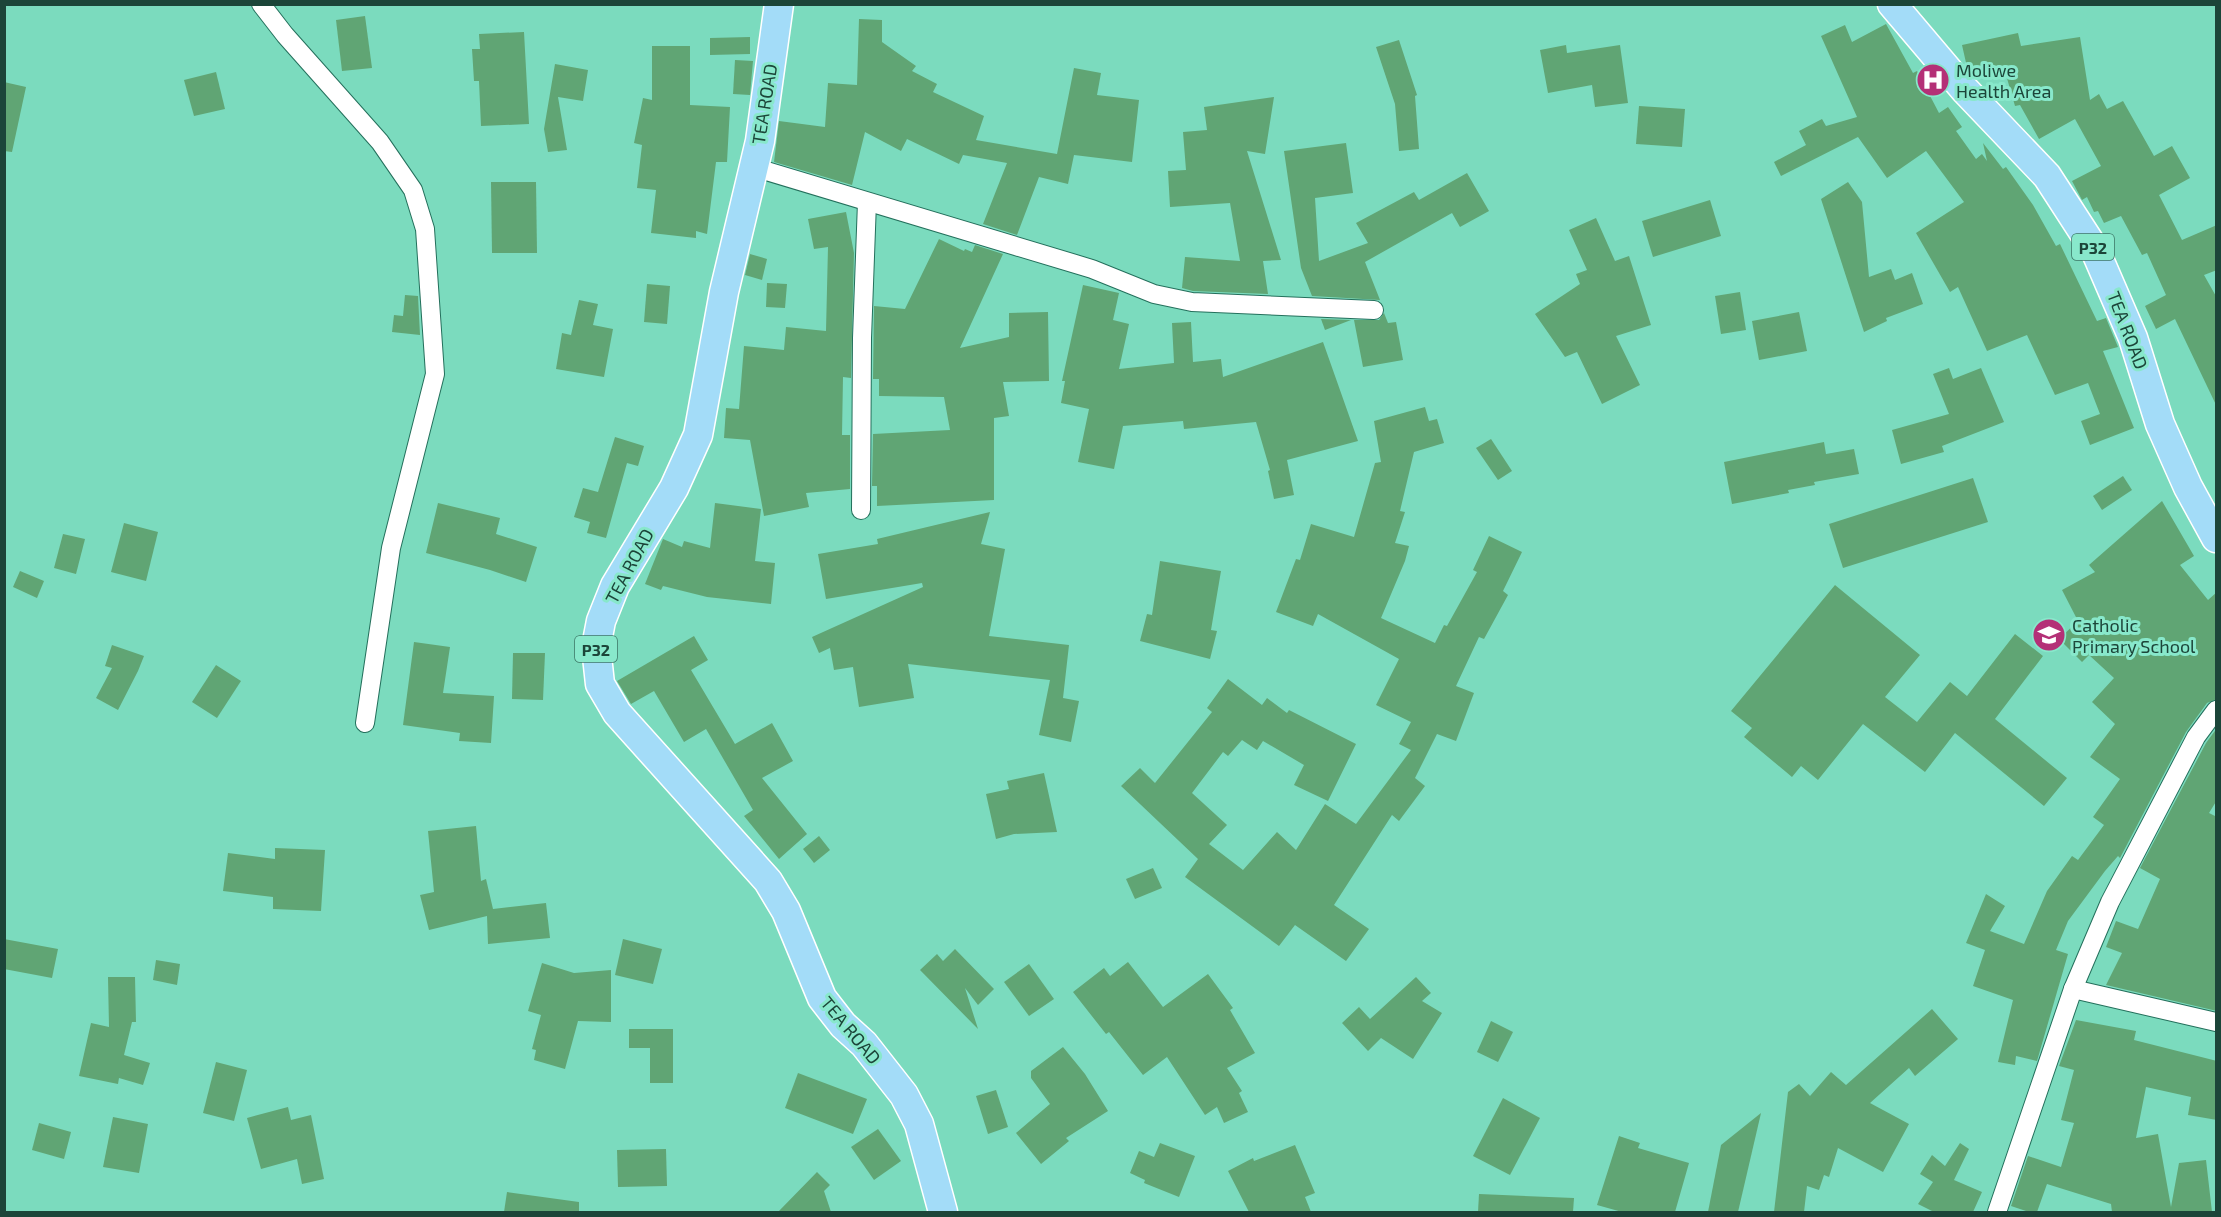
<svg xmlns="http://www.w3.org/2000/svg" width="2221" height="1217" viewBox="0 0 2221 1217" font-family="'Exo 2',sans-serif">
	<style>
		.building { fill: #60a574 }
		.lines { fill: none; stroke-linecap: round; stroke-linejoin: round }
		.minor-casing { stroke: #24705c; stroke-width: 20 }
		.primary-casing { stroke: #fff; stroke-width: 31 }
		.minor { stroke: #fff; stroke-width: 18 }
		.primary { stroke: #a3dcf8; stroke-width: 28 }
		.labels { text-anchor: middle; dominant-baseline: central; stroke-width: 6; stroke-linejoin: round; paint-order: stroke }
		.shield { fill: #88e8cb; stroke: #3c7665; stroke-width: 1.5 }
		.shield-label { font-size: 16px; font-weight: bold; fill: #1c4539 }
		.poi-label { font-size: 18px; fill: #1c4539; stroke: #88e8cb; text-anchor: start }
		.street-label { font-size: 18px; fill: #1c4539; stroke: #88e8cb }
	</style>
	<rect width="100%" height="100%" fill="#7bdbbe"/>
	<!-- building -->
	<g class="building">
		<path d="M365 16 372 68 342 71 336 20Z"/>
		<path d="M859 19 882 20V42L916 66 912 71 937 84 933 92 984 116 976 140 1057 154 1074 68 1101 73 1097 95 1139 100 1132 162 1074 155 1068 184 1039 177 1017 235 983 224 1007 163 963 155 959 164 907 139 901 151 865 132 852 185 774 162 779 121 825 127 828 83 857 85Z"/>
		<path d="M1886 24 1913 73 1917 71 1939 113 1948 107 1962 127 1956 131 1976 159 1982 154 1987 161 1983 143 2003 169 2006 167 2033 205 2056 246 2060 244 2097 321 2106 318 2118 347 2103 351 2134 428 2090 445 2081 421 2100 414 2088 383 2055 395 2027 335 1987 351 1958 287 1950 292 1916 233 1964 202 1926 151 1887 178 1858 137 1781 176 1774 162 1806 145 1799 131 1822 119 1826 126 1857 117 1821 36 1845 25 1852 42Z"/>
		<path d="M524 32 529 124 481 126 479 81H474L472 49H480L479 34Z"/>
		<path d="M2018 33 2021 46 2080 37 2090 100 2099 94 2107 109 2123 101 2154 156 2172 146 2190 178 2159 195 2182 240 2217 225V270L2204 275 2217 298V407L2175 319 2156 329 2145 306 2166 295 2147 253 2142 255 2121 216 2104 223 2098 211 2094 212 2087 197 2082 200 2072 181 2101 166 2075 119 2039 139 2020 105 2015 106 2004 68 1974 75 1967 67 1962 45Z"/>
		<path d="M750 37V54L710 55V38Z"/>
		<path d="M1399 40 1417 95 1415 96 1419 149 1399 151 1395 104 1376 47Z"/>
		<path d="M1566 45 1567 53 1620 45 1628 103 1595 107 1592 85 1548 93 1540 50Z"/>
		<path d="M652 46H690V105L730 107 727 162H716L707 234 696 231V238L651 233 656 190 637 188 642 145 634 143 643 98 652 100Z"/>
		<path d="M735 60 753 61 750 95 733 94Z"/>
		<path d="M555 64 588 70 583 101 558 97 567 150 548 152 544 129Z"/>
		<path d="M216 72 225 109 194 116 184 80Z"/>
		<path d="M4 82 26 87 12 152 4 151Z"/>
		<path d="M1274 97 1265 154 1247 151 1281 260 1263 261 1268 294 1193 291 1182 288 1185 257 1240 261 1230 203 1170 207 1168 171 1186 170 1183 132 1207 130 1204 107Z"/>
		<path d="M1639 106 1685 109 1682 147 1636 144Z"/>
		<path d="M1346 143 1353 193 1315 198 1319 261 1368 243 1356 223 1414 192 1419 200 1467 173 1489 211 1460 227 1452 213 1365 262 1380 300 1312 296 1301 268 1284 151Z"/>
		<path d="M491 182H536L537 253H492Z"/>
		<path d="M1848 182 1862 202 1869 277 1891 269 1895 280 1912 273 1923 304 1886 318 1887 321 1864 332 1821 199Z"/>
		<path d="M1710 200 1721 236 1653 257 1642 221Z"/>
		<path d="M846 212 854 253 851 378 843 377 842 435H850V489L806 493 809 507 764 516 750 440 724 438 726 408 739 409 744 346 784 350 786 327 826 331 828 247 814 249 808 219Z"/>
		<path d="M1596 218 1615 261 1629 256 1651 325 1616 336 1640 385 1602 404 1577 352 1565 357 1535 314 1580 284 1576 274 1587 270 1569 230Z"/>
		<path d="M939 239 964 251 965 249 972 252 975 245 1003 254 960 348 1009 337V313L1048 312 1049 381 1003 382 1009 416 994 418V500L877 506V486H872L873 434 950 430 944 397 879 396V379H873L874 306 905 309Z"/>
		<path d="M750 254 767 259 762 280 745 275Z"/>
		<path d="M767 283 787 284 785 308 766 307Z"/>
		<path d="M647 284 670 286 667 324 644 322Z"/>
		<path d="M1083 285 1119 293 1113 320 1129 324 1119 369 1174 363 1172 323 1191 322 1193 362 1221 359 1223 377 1323 342 1358 441 1287 460 1294 495 1274 499 1268 471 1270 470 1256 422 1184 429 1183 421 1123 426 1114 469 1078 462 1089 409 1061 403 1065 381H1062Z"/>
		<path d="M1740 292 1746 330 1721 334 1715 296Z"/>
		<path d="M405 295 418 296 420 335 392 332 394 315 403 316Z"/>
		<path d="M579 300 598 304 593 325 613 329 604 377 556 369 562 333 571 335Z"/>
		<path d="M1799 312 1807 351 1759 360 1752 321Z"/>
		<path d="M1384 313 1388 323 1396 322 1403 360 1363 367 1354 320H1379Z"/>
		<path d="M1321 319 1351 320 1325 330Z"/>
		<path d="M1949 368 1953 379 1981 368 2004 422 1942 446 1944 452 1901 464 1892 430 1949 414 1933 374Z"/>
		<path d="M1425 407 1429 421 1437 419 1444 443 1414 452 1400 511 1405 512 1395 543 1409 546 1405 561 1381 618 1435 643 1444 625 1447 626 1477 572 1473 570 1489 536 1522 552 1503 591 1508 595 1484 639 1479 637 1456 686 1474 693 1456 741 1437 734 1415 778 1425 786 1399 821 1392 815 1334 905 1369 929 1346 961 1295 925 1279 946 1185 877 1198 859 1121 786 1140 768 1155 783 1212 712 1207 708 1228 679 1262 705 1267 698 1287 713 1289 710 1356 744 1328 801 1294 785 1304 765 1263 741 1257 750 1242 740 1228 756 1223 752 1192 793 1227 825 1209 844 1243 870 1277 832 1296 850 1325 804 1356 824 1411 750 1399 744 1411 722 1376 705 1399 659 1318 614 1313 626 1276 612 1296 559 1300 560 1311 524 1354 537 1375 463 1381 462 1374 421Z"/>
		<path d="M615 437 644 446 638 466 627 463 606 538 587 533 590 522 574 517 583 488 598 492Z"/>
		<path d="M1491 439 1512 471 1498 480 1476 448Z"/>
		<path d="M1824 442 1826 454 1854 449 1859 474 1814 482 1815 485 1788 490 1789 493 1732 504 1724 462Z"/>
		<path d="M2123 476 2132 490 2102 510 2093 496Z"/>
		<path d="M1973 478 1988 522 1843 568 1829 524Z"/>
		<path d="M2162 501 2194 556 2180 565 2208 600 2217 592V699L2207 703 2186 732 2120 858 2118 856 2105 871 2068 921 2056 950 2068 954 2037 1061 2016 1056 2015 1065 1998 1062 2013 1000 1973 986 1985 950 1966 943 1986 894 2005 906 1990 931 2024 944 2047 891 2072 856 2078 860 2104 825 2093 817 2120 779 2090 757 2115 724 2092 702 2114 678 2089 655 2082 662 2059 639 2078 621 2062 590 2095 572 2089 565Z"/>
		<path d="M438 503 500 518 496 534 537 547 526 582 490 570 426 553Z"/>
		<path d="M715 503 761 509 755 561 775 563 771 604 707 597 663 586 661 590 645 584 663 539 682 547 684 541 710 548Z"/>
		<path d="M990 512 981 544 1005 549 989 636 1069 645 1063 698 1079 701 1071 742 1039 735 1050 680 908 664 914 698 859 707 853 667 834 670 830 648 819 653 812 637 923 587 922 583 826 599 818 554 878 544 877 539Z"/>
		<path d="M124 523 158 532 146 581 111 572Z"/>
		<path d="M63 534 85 539 76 574 54 568Z"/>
		<path d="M1160 561 1221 571 1211 630 1217 631 1210 659 1140 641 1147 614 1152 615Z"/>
		<path d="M20 571 44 581 37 598 13 587Z"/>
		<path d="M1835 585 1920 655 1885 697 1917 722 1950 682 1967 696 2015 634 2043 656 1995 719 2067 778 2044 806 1955 733 1925 772 1863 724 1818 780 1801 766 1792 777 1744 737 1752 728 1731 711Z"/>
		<path d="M694 636 708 660 691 670 735 744 772 723 793 761 762 778 807 834 779 859 744 816 753 810 706 729 684 742 654 691 631 704 617 681Z"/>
		<path d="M414 642 450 647 443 693 494 696 491 743 459 741 460 733 403 725Z"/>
		<path d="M112 645 144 656 138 671 118 710 96 698 112 668 105 666Z"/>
		<path d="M513 653H545L543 700 512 699Z"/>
		<path d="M216 665 241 681 217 718 192 702Z"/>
		<path d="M2217 728V800L2209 813 2217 817V1011L2106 985 2122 953 2106 947 2116 921 2138 929 2160 879 2140 868 2206 743Z"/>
		<path d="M1044 773 1057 832 1014 834 996 839 986 794 1009 789 1007 781Z"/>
		<path d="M476 826 481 881 486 879 493 909 546 903 550 938 488 944 487 916 429 930 420 895 434 892 428 831Z"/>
		<path d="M819 836 830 850 814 863 803 849Z"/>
		<path d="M275 848 325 850 321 911 273 909V897L223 891 228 853 275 859Z"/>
		<path d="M1153 868 1162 888 1135 899 1126 879Z"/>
		<path d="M4 939 58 949 52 978 4 969Z"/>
		<path d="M623 939 662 949 653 984 615 975Z"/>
		<path d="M955 949 994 989 978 1005 965 988 978 1029 920 970 937 954 943 961Z"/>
		<path d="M156 960 180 964 177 985 153 980Z"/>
		<path d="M1128 962 1163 1007 1208 974 1233 1008 1230 1010 1255 1053 1227 1068 1242 1091 1239 1093 1248 1112 1224 1123 1217 1107 1205 1115 1167 1057 1143 1075 1109 1032 1106 1034 1073 992 1104 968 1110 976Z"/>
		<path d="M542 963 574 973 611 970V1022L578 1021 565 1069 534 1060 536 1050 532 1049 541 1015 528 1011Z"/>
		<path d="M1029 964 1054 999 1029 1016 1004 982Z"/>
		<path d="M108 977H135L136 1022H132L124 1055 150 1063 143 1085 119 1078 118 1084 79 1076 91 1023 109 1027Z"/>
		<path d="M1416 977 1431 993 1422 1001 1442 1013 1413 1059 1381 1038 1368 1051 1342 1023 1359 1007 1370 1019Z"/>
		<path d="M1932 1009 1958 1039 1915 1076 1909 1068 1870 1103 1909 1124 1883 1172 1838 1148 1829 1177 1824 1175 1819 1190 1807 1186 1804 1212H1774L1788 1092 1799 1084 1810 1096 1831 1072 1846 1085Z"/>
		<path d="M2076 1020 2136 1031 2134 1040 2217 1061V1120L2188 1115 2191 1097 2146 1087 2136 1138 2158 1134 2171 1207 2179 1163 2206 1160 2212 1212H2112L2111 1204 2047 1184 2037 1212H2029L2011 1206 2028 1156 2061 1167 2074 1123 2061 1120 2074 1070 2059 1066Z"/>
		<path d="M1491 1021 1513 1032 1498 1062 1477 1052Z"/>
		<path d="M629 1029H673V1083H650V1048H629Z"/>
		<path d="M1063 1047 1085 1074 1108 1111 1066 1138 1069 1141 1041 1164 1016 1133 1050 1104 1031 1078V1071Z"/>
		<path d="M216 1062 247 1070 234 1121 203 1113Z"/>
		<path d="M798 1073 867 1099 853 1134 785 1108Z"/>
		<path d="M996 1090 1008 1127 988 1134 976 1096Z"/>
		<path d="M1503 1098 1540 1118 1510 1175 1473 1156Z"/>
		<path d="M288 1107 291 1120 311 1115 324 1179 302 1184 297 1159 261 1169 247 1118Z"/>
		<path d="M1761 1113 1738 1212H1708L1721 1145Z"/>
		<path d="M113 1117 148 1124 139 1173 103 1167Z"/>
		<path d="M39 1123 71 1132 64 1159 32 1150Z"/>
		<path d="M878 1129 901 1161 874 1180 851 1147Z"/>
		<path d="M1619 1136 1640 1143 1638 1148 1689 1163 1675 1212H1622L1597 1205Z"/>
		<path d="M1160 1143 1195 1156 1179 1197 1144 1183 1145 1180 1130 1173 1139 1151 1154 1157Z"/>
		<path d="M1960 1143 1969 1149 1954 1180 1982 1192 1973 1212H1934L1918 1204 1933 1182 1920 1174 1932 1155 1945 1166Z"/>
		<path d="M1295 1145 1315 1193 1305 1197 1311 1212H1249L1228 1171 1253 1158 1254 1161Z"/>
		<path d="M666 1149 667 1186 618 1187 617 1150Z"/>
		<path d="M817 1172 830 1185 824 1191 831 1212H778Z"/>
		<path d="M507 1192 579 1202V1212H504Z"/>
		<path d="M1479 1194 1574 1198 1573 1212H1478Z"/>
	</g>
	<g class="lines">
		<defs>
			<g id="minor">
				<path d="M261 4 285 35 380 142 413 190 425 229 435 374 391 548 365 723"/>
				<path d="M753 167 1092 269 1154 294 1192 302 1374 310"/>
				<path d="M861 510 862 338 867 202"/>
				<path d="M2073 989 2216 1022"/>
				<path d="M1997 1212 2073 989 2110 902 2196 737 2216 710"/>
			</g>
			<g id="primary">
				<path d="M779 4 760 141 724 292 698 435 674 488 615 586 601 621 596 647 600 684 617 713 768 881 786 911 822 998 843 1025 864 1044 904 1095 919 1124 943 1212"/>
				<path d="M1892 4 1964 89 2047 176 2095 250 2133 338 2160 424 2188 487 2216 538"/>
			</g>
		</defs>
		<!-- minor casing -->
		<use href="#minor" class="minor-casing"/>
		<!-- primary casing -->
		<use href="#primary" class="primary-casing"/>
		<!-- minor -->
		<use href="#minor" class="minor"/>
		<!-- primary -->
		<use href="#primary" class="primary"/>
	</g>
	<!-- icons -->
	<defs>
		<symbol id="hospital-disc" viewBox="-11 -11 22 22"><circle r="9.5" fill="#b43077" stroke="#88e8cb"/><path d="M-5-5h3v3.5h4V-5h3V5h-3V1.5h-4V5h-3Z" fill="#fff"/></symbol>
		<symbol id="school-disc" viewBox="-11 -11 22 22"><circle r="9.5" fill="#b43077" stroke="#88e8cb"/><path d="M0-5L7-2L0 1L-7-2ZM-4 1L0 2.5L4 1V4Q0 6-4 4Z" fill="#fff"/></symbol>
	</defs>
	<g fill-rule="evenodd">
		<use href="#hospital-disc" x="1914" y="61" width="38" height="38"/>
		<use href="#school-disc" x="2030" y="616" width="38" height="38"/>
	</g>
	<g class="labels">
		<!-- shield labels -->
		<g class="shield">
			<rect x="2072" y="234" width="42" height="26" rx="4.5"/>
			<rect x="575" y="636" width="42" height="26" rx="4.5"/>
		</g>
		<g class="shield-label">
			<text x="2093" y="247">P32</text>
			<text x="596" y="649">P32</text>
		</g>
		<!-- poi labels -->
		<g class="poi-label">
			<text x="1956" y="70">Moliwe<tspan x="1956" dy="21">Health Area</tspan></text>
			<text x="2072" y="625">Catholic<tspan x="2072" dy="21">Primary School</tspan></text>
		</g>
		<!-- street labels -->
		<g class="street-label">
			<text transform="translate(764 104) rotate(-81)">TEA ROAD</text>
			<text transform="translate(2128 330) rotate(69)">TEA ROAD</text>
			<text transform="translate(629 566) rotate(-62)">TEA ROAD</text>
			<text transform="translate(851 1030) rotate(50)">TEA ROAD</text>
		</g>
	</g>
	<!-- border -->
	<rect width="2221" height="1217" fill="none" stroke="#1c4539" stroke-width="12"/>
</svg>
